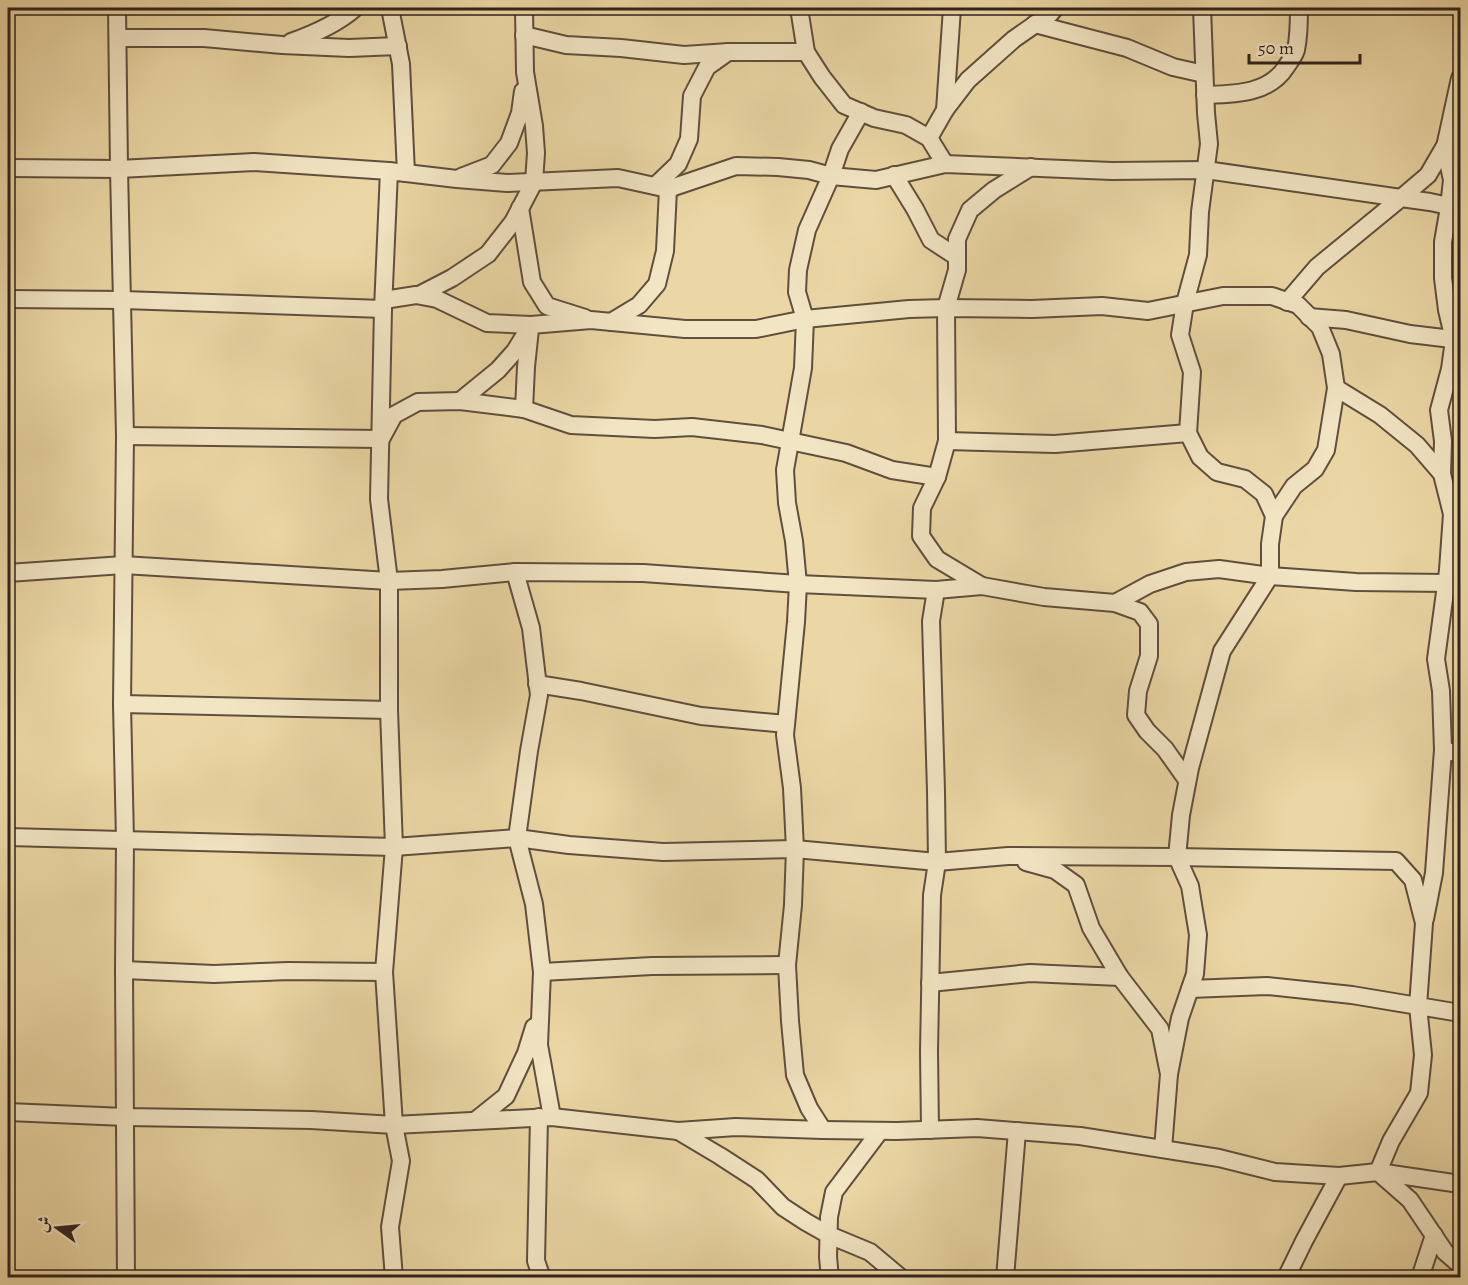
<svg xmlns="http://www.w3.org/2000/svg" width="1468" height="1285" viewBox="0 0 1468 1285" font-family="Alegreya,Amiri,serif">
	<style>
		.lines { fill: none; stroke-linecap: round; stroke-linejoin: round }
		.street-casing { stroke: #5f4f3e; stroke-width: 20 }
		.street { stroke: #f2e5c4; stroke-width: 16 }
	</style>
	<rect width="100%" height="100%" fill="#ebd7a5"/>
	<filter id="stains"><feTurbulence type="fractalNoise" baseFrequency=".00333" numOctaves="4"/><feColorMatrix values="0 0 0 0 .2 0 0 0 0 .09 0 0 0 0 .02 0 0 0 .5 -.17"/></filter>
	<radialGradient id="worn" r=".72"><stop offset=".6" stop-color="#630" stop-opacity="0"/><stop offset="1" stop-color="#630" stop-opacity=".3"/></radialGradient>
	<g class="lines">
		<defs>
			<g id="street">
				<path d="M117 8 119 169 125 436 122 704 125 840 124 970 126 1278"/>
				<path d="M390 8 401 64 406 173"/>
				<path d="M799 8 806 52 822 77 844 105 874 118 906 125 929 138 945 164"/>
				<path d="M1035 24 1127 48 1173 67 1204 74"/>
				<path d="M524 35 566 45 621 48 684 55 729 52H806"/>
				<path d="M118 38H204L282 45 349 48 398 46"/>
				<path d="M291 42C314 34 337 24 355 8"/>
				<path d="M1205 95C1235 94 1269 94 1286 67 1290 61 1294 56 1296 50 1299 36 1299 22 1299 8"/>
				<path d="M945 110 952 8"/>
				<path d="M929 138 945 110 968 80 1014 39 1050 14 1055 8"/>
				<path d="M8 168 119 169 254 162 389 171"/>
				<path d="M894 175 915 209 931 240 957 257"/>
				<path d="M461 177 492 165 509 143 520 113 523 91"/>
				<path d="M655 186 678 164 689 139 692 96 707 67 728 52"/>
				<path d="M520 208 532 282 547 306 585 318"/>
				<path d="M419 295 452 278 488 254 513 222 534 182 536 153 534 126 525 72 524 8"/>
				<path d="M8 299 123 300 383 309"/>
				<path d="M384 300 416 295 437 299 487 323 531 325 591 320 685 329H756L805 319 909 309 946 308 1032 309 1102 306 1148 311 1223 296H1272L1298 305 1320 327 1331 354 1336 388 1326 450 1315 469 1294 486 1274 516"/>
				<path d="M1287 302 1317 267 1401 198 1430 202 1458 208"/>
				<path d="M1309 317 1346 320 1410 334 1460 340"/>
				<path d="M611 322 639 305 657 284 665 251 668 189"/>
				<path d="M1336 388 1380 415 1417 445 1442 474 1452 514 1448 570 1436 659 1441 691 1443 750 1434 873 1425 919"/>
				<path d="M460 401 498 370 515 351 531 325"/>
				<path d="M524 409 526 367 530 329"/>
				<path d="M125 436 381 439 394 415 418 402 460 401 524 409 571 425 655 429 692 427 762 435 846 453 892 470 937 477"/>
				<path d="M947 441 1055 444 1188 433"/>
				<path d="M1442 474 1443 441 1439 410 1450 369 1454 340 1447 310 1443 278V242L1449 207 1452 180 1445 147 1460 78"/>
				<path d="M515 572 531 628 539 695 529 751 517 838 534 904 542 972 539 1045 552 1117"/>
				<path d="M8 573 123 565 389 581 442 579 515 572 643 573 798 584 936 590 982 586 1044 597 1115 603 1150 584 1186 572 1219 569 1270 576 1356 582 1447 583 1460 586"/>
				<path d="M982 586 937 559 921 536 922 508 937 477 947 441 946 308 957 270V239L970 210 994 190 1031 167"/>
				<path d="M1115 603 1140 612 1149 624V656L1138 691 1136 715 1147 731 1165 749 1187 780"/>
				<path d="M537 684 581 691 701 716 786 724"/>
				<path d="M122 704 389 710"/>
				<path d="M1443 750 1460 754"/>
				<path d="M8 837 394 847 517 838 569 845 663 852 795 849 937 862 1008 856 1177 857 1396 861 1413 880 1424 923 1418 1006 1423 1055 1419 1093 1391 1141 1378 1172 1460 1184"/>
				<path d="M1026 862 1055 870 1076 885 1091 928 1120 977 1160 1029 1169 1074 1163 1149"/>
				<path d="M124 970 214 974 288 971 384 972"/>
				<path d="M542 972 652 966 787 965"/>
				<path d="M930 983 1030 973 1120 977"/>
				<path d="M1190 989 1267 986 1352 995 1460 1013"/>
				<path d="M1169 1074 1180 1018 1195 974 1198 935 1190 886 1177 857 1181 815 1190 768 1222 651 1270 576V544L1274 516 1264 494 1245 479 1217 472 1200 457 1188 433 1192 372 1180 335 1185 303 1198 255 1200 212 1209 144 1206 113 1202 8"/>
				<path d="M8 1112 125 1117 311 1120 394 1125 552 1117 678 1131 736 1127 823 1130 897 1131 977 1128 1080 1136 1219 1158 1275 1172 1339 1176 1378 1172 1410 1200 1445 1252 1460 1265"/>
				<path d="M539 1117 536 1261 542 1278"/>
				<path d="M476 1120 506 1096 526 1053 534 1027"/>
				<path d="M823 1130 809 1108 795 1075 790 1021 787 965 793 905 795 849 792 788 785 735 796 622 798 584 794 541 787 503 785 470 803 368 805 319 797 292 798 270 807 230 831 176 840 149 861 112"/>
				<path d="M930 1130 929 1051 932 895 937 862 936 791 931 621 936 590"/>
				<path d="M678 1131 720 1156 757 1180 783 1207 806 1222 829 1235 870 1252 901 1278"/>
				<path d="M394 1278 390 1227 401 1161 394 1125 384 972 394 847 389 710V581L379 499 383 309 389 171 457 179 507 183 618 178 668 189 736 166 778 167 809 170 831 176 876 180 945 164 1112 171 1206 170 1401 198 1428 175 1460 120"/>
				<path d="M830 1278 828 1257 829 1217 834 1192 880 1131"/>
				<path d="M1005 1278 1017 1131"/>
				<path d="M1286 1278 1304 1241 1339 1176"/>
				<path d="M1420 1278 1434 1235"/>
			</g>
		</defs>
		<!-- street casing -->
		<use href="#street" class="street-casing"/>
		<!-- street -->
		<use href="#street" class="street"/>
	</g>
	<!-- margin -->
	<rect width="1468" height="1285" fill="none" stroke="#ebd7a5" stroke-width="30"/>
	<rect x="9" y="9" width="1450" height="1267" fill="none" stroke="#30221c" stroke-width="3"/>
	<rect x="15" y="15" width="1438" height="1255" fill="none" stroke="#30221c" stroke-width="1.5"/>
	<!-- north arrow -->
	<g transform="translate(57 1228) rotate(285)" stroke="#f2e5c4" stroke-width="4.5" paint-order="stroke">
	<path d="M0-4.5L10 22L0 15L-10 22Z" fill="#30221c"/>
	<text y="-9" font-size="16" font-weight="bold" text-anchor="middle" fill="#30221c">ش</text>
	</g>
	<!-- scale -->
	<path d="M1249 54v9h111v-9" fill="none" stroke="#30221c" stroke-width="3"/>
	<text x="1258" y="54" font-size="18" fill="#30221c" stroke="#f2e5c4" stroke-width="4.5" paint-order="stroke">50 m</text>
	<rect width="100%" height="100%" filter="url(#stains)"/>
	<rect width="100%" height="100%" fill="url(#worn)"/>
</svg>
